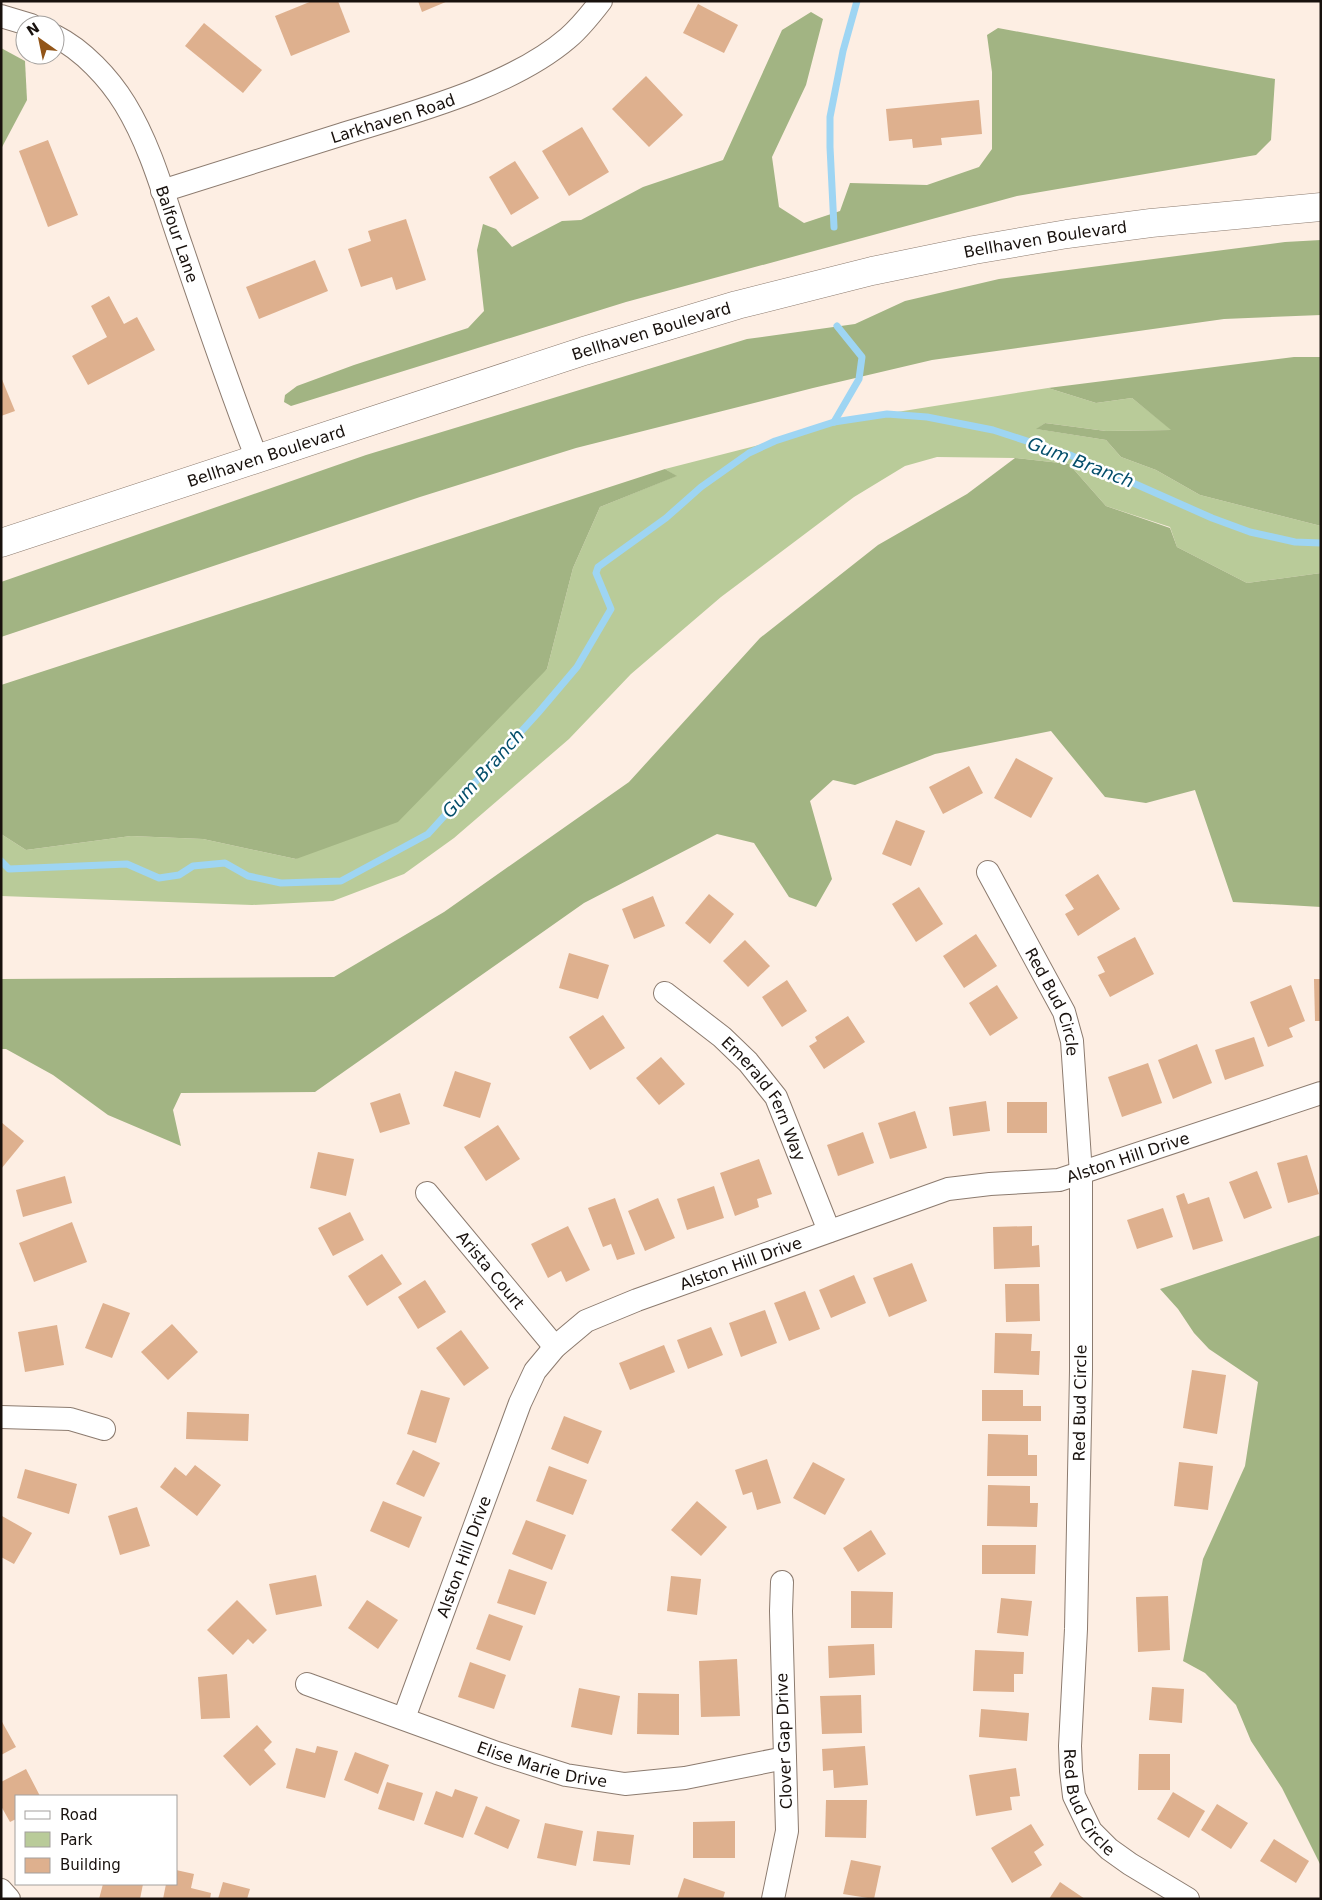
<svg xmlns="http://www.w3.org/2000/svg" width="1322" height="1900" viewBox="0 0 1322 1900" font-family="'DejaVu Sans',sans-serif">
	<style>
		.green { fill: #b9cb99 }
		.forest { fill: #a2b483 }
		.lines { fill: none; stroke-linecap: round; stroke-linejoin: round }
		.stream { stroke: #9ed5f3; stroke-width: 7 }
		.building { fill: #deb08e }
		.minor-casing { stroke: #8c7b6f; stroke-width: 24 }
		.secondary-casing { stroke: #8c7b6f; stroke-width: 29 }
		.minor { stroke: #fff; stroke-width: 22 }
		.secondary { stroke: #fff; stroke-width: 28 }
		.labels { text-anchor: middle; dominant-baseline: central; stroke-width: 5; stroke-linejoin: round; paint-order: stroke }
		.street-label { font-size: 16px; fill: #18110d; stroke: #fff }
		.water-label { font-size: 18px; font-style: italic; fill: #044e6b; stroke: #fff }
	</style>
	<rect width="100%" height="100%" fill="#fdeee3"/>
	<!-- green -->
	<path class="green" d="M1048 388 1096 403 1132 398 1172 430 1106 431 1045 423 1037 429 1106 440 1121 457 1156 470 1200 495 1321 526V573L1247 583 1177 547 1170 527 1106 506 1069 464 1015 458 937 457 905 466 854 497 721 597 631 674 569 739 454 838 404 874 333 901 252 905 1 896V834L26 850 131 836 203 839 296 859 547 669 573 568 600 507 676 476 665 469 775 441 834 422Z"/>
	<!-- forest -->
	<g class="forest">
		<path d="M811 12 823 19 806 85 772 157 779 207 804 223 840 211 850 183 927 185 979 167 992 149V72L987 35 998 28 1275 79 1271 140 1256 155 1017 196 626 302 291 406 284 402 285 395 297 386 354 365 468 328 484 311 477 250 483 224 496 229 512 247 562 221 581 220 643 187 723 160 782 30Z"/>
		<path d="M1 48 25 61 27 100 1 149Z"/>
		<path d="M1321 240V315L1224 319 932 360 813 388 576 448 420 497 1 637V582L366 455 747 339 855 324 905 301 999 279 1285 242Z"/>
		<path d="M1294 357H1321V526L1200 495 1156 470 1121 457 1106 440 1036 429 1045 423 1106 431 1171 430 1132 398 1096 403 1048 388Z"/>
		<path d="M1015 458 1069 464 1106 506 1170 528 1177 547 1247 583 1321 573V907L1233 902 1195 790 1146 803 1105 797 1051 731 935 754 855 785 833 780 810 801 832 879 816 907 789 897 754 843 717 834 584 903 315 1092 181 1093 173 1110 181 1146 108 1115 53 1075 6 1049H1V979L334 977 444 912 629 782 760 638 878 545 967 494Z"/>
		<path d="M665 469 677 476 600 507 573 568 547 669 398 822 296 859 203 839 131 836 26 850 1 834V685Z"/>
		<path d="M1321 1235V1866L1282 1788 1251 1741 1236 1705 1205 1673 1183 1661 1203 1559 1245 1466 1258 1382 1209 1349 1194 1333 1178 1309 1160 1289Z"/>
	</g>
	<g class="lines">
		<!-- stream -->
		<g class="stream">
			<path d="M834 227 830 147V117L843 51 857 1"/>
			<path d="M834 422 859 379 862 357 837 326"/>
			<path d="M1 861 9 869 127 864 159 878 179 875 193 866 225 863 248 876 281 883 341 881 428 834 538 713 577 667 611 609 596 573 598 567 666 518 701 487 749 453 775 441 834 422 887 414 927 417 993 430 1070 455 1212 518 1250 532 1295 542 1321 543"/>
		</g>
	</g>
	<!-- building -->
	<g class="building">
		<path d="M312 1H338L350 32 291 56 275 16Z"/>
		<path d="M418 1H448L422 12Z"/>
		<path d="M698 4 738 25 724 53 683 33Z"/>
		<path d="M204 23 262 70 243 93 185 46Z"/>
		<path d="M646 76 683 115 649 147 612 109Z"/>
		<path d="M979 100 982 134 941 138 942 145 913 148 912 139 889 141 886 109Z"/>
		<path d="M582 127 609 172 569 196 542 151Z"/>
		<path d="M48 140 78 215 48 227 19 151Z"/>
		<path d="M515 161 539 198 511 215 489 177Z"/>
		<path d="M406 219 426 280 396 290 392 277 361 287 348 249 371 241 368 231Z"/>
		<path d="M315 260 328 291 259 319 246 287Z"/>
		<path d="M109 296 124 324 137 317 155 350 88 385 72 356 107 337 91 306Z"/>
		<path d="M1 377 15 411 1 416Z"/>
		<path d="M1016 758 1053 778 1031 818 994 798Z"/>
		<path d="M969 766 983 793 943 814 929 787Z"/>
		<path d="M896 820 925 831 911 866 882 854Z"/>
		<path d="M1098 874 1120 909 1078 936 1065 914 1074 909 1065 895Z"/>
		<path d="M919 887 943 924 916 942 892 904Z"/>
		<path d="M709 894 734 914 710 944 685 923Z"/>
		<path d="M653 896 665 926 634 939 622 909Z"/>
		<path d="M976 934 997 966 964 988 943 956Z"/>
		<path d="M1135 937 1154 974 1110 997 1098 975 1105 972 1097 957Z"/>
		<path d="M745 940 770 966 748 987 723 961Z"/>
		<path d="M569 953 609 965 598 999 559 988Z"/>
		<path d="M1314 979H1321V1021H1315Z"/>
		<path d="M787 980 807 1011 782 1027 762 997Z"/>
		<path d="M997 985 1018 1018 990 1036 969 1003Z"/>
		<path d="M1291 985 1305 1021 1289 1028 1293 1037 1268 1047 1250 1002Z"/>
		<path d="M603 1015 625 1048 590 1070 569 1037Z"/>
		<path d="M848 1016 865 1042 824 1069 809 1046 817 1041 815 1037Z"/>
		<path d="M1254 1037 1264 1066 1225 1080 1215 1050Z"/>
		<path d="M1197 1044 1212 1083 1173 1099 1158 1060Z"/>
		<path d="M661 1057 685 1084 659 1105 636 1078Z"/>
		<path d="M1148 1063 1162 1103 1122 1117 1108 1077Z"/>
		<path d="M455 1071 491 1083 480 1118 443 1106Z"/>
		<path d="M400 1093 410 1124 380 1133 370 1103Z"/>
		<path d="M986 1101 990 1131 953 1136 949 1107Z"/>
		<rect x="1007" y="1102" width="40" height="31"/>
		<path d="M915 1111 927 1148 890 1159 878 1123Z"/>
		<path d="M1 1122 24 1141 1 1169Z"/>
		<path d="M498 1125 520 1159 486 1181 464 1147Z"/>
		<path d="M863 1132 874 1163 838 1176 827 1145Z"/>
		<path d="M318 1152 354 1159 346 1196 310 1188Z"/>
		<path d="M1307 1155 1319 1194 1288 1203 1277 1163Z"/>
		<path d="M759 1159 772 1194 757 1199 759 1207 735 1216 720 1173Z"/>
		<path d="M1257 1171 1272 1208 1244 1219 1229 1182Z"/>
		<path d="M65 1176 72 1203 23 1217 16 1190Z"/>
		<path d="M714 1186 724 1218 687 1230 677 1199Z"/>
		<path d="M1184 1193 1188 1204 1209 1197 1223 1241 1193 1250 1176 1196Z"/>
		<path d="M615 1198 635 1254 617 1260 611 1244 603 1247 588 1208Z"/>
		<path d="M658 1198 675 1238 645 1251 628 1211Z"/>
		<path d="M1163 1208 1173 1237 1137 1249 1127 1220Z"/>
		<path d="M350 1212 364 1240 333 1256 318 1228Z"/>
		<path d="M72 1222 87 1262 34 1282 19 1243Z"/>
		<path d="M568 1226 590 1270 566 1282 561 1271 548 1278 531 1244Z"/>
		<path d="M1032 1226V1246L1039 1245 1040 1267 994 1269 993 1227Z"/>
		<path d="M382 1254 402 1284 367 1306 348 1276Z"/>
		<path d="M912 1263 927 1301 889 1317 873 1278Z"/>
		<path d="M854 1275 866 1303 831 1318 819 1290Z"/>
		<path d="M425 1280 446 1312 418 1329 398 1297Z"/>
		<path d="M1005 1284H1039L1040 1321 1006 1322Z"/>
		<path d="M805 1291 820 1329 789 1341 774 1303Z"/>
		<path d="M103 1303 130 1313 112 1358 85 1348Z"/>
		<path d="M765 1310 777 1343 741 1357 729 1323Z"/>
		<path d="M172 1324 198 1352 168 1380 141 1352Z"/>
		<path d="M57 1325 64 1365 25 1372 18 1332Z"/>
		<path d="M711 1327 723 1355 688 1369 677 1340Z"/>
		<path d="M461 1330 489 1368 464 1386 436 1348Z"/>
		<path d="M995 1333 1032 1334 1031 1351H1040L1039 1375 994 1373Z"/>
		<path d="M664 1345 675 1372 630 1390 619 1363Z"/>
		<path d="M1192 1370 1226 1375 1217 1434 1183 1428Z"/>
		<path d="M421 1390 450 1398 436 1443 407 1434Z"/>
		<path d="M982 1390H1023V1406H1041V1421H982Z"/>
		<path d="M187 1412 249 1414 248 1441 186 1439Z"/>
		<path d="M564 1416 602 1431 588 1464 551 1449Z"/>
		<path d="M988 1434 1028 1435V1455H1037V1476H987Z"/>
		<path d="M413 1450 440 1463 424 1497 396 1484Z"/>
		<path d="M767 1459 781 1503 757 1510 752 1492 743 1495 735 1470Z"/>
		<path d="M813 1462 845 1479 825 1515 793 1498Z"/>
		<path d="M1179 1462 1213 1466 1208 1510 1174 1506Z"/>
		<path d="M195 1465 221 1485 197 1516 160 1487 175 1467 186 1476Z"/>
		<path d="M549 1466 587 1480 573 1515 536 1501Z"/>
		<path d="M25 1469 77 1484 69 1514 17 1498Z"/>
		<path d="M988 1485 1030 1486V1503H1038L1037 1527 987 1526Z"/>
		<path d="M383 1501 422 1517 409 1548 370 1531Z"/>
		<path d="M697 1501 727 1527 701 1556 671 1530Z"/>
		<path d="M137 1507 150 1546 120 1555 108 1516Z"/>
		<path d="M2 1516 32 1533 14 1564 1 1557Z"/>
		<path d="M526 1520 566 1535 552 1570 512 1554Z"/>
		<path d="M871 1530 886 1554 858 1572 843 1548Z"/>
		<path d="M982 1545H1036L1035 1574H982Z"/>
		<path d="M509 1569 547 1582 535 1615 497 1603Z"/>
		<path d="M316 1575 322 1606 276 1615 269 1584Z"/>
		<path d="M671 1576 701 1579 697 1615 667 1611Z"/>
		<path d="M851 1591 893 1592 892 1628H851Z"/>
		<path d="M1168 1596 1170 1650 1138 1652 1136 1597Z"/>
		<path d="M1001 1598 1032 1601 1028 1636 997 1633Z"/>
		<path d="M237 1600 267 1630 253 1644 248 1639 233 1655 207 1630Z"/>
		<path d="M367 1600 398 1620 378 1649 348 1628Z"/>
		<path d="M489 1614 523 1626 510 1661 476 1649Z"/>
		<path d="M874 1644 875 1675 829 1678 828 1646Z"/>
		<path d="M975 1650 1024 1652 1023 1674H1014V1692L973 1691Z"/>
		<path d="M737 1659 740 1716 701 1717 699 1661Z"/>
		<path d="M470 1662 506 1675 494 1709 458 1697Z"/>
		<path d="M227 1674 230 1718 201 1719 198 1677Z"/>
		<path d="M1152 1687 1184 1689 1182 1723 1149 1720Z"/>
		<path d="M579 1688 620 1696 612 1735 571 1727Z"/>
		<path d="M638 1693 679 1694V1735L637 1734Z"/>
		<path d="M861 1695 862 1733 822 1734 820 1696Z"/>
		<path d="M981 1709 1029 1713 1027 1741 979 1737Z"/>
		<path d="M1 1720 16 1747 1 1755Z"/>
		<path d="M257 1725 272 1742 264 1750 276 1764 250 1786 223 1756Z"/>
		<path d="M317 1746 338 1751 325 1798 286 1788 296 1748 315 1753Z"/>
		<path d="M865 1746 868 1785 834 1788 833 1770 823 1771 822 1749Z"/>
		<path d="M355 1752 389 1765 378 1794 344 1780Z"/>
		<path d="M1139 1754H1170V1790H1138Z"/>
		<path d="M1016 1768 1020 1796 1010 1797 1012 1810 976 1816 969 1775Z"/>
		<path d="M26 1769 40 1796H16V1819L10 1822 1 1806V1782Z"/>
		<path d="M387 1782 423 1793 414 1821 378 1809Z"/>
		<path d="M455 1789 478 1797 463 1838 424 1824 436 1791 452 1797Z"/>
		<path d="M1173 1792 1205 1811 1189 1838 1157 1819Z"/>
		<path d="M826 1800H867L866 1838 825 1837Z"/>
		<path d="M1217 1804 1248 1823 1231 1849 1201 1830Z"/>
		<path d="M486 1806 520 1820 508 1849 474 1834Z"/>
		<path d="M735 1821V1858H693V1822Z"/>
		<path d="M545 1823 583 1831 576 1866 537 1858Z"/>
		<path d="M1031 1824 1044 1845 1034 1852 1042 1865 1012 1883 991 1848Z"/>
		<path d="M597 1831 634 1835 630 1865 593 1861Z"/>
		<path d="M1274 1839 1309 1861 1296 1883 1260 1861Z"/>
		<path d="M851 1860 881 1866 874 1899 843 1894Z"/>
		<path d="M176 1870 194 1874 191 1888 211 1893 210 1899H163L166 1884H176Z"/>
		<path d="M684 1878 725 1892 723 1899H677Z"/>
		<path d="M223 1882 250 1889 247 1899H218Z"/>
		<path d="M1060 1882 1085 1899H1049Z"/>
		<path d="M103 1884H143L140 1899H99Z"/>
	</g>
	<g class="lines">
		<defs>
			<g id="minor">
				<path d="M1 16 31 25"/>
				<path id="s1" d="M55 36C83 50 109 78 125 104 152 148 165 200 182 248 206 319 230 389 257 459"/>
				<path id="s2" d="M162 191C223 172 283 153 343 134 414 112 511 87 568 38 581 27 591 14 601 1"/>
				<path id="s3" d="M988 872 1064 1012 1072 1041 1081 1174V1371L1076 1629 1070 1746 1071 1771 1074 1796 1091 1831 1109 1849 1130 1864 1188 1899"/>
				<path id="s4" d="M665 993 722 1037 748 1062 776 1097 829 1231"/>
				<path id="s5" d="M427 1193 555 1347"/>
				<path d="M1 1417 70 1419 104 1429"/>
				<path id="s6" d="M307 1684 497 1753 566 1775 625 1784 685 1778 785 1758"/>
				<path id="s7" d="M404 1718 520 1403 535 1371 555 1347 586 1321 637 1300 948 1189 990 1184 1059 1180 1321 1093"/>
				<path d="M1 1890 9 1899"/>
				<path d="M773 1899 787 1831 781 1611 782 1582"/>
			</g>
			<g id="secondary">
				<path id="s8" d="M1 543 584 351 737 305 872 271 974 250 1067 234 1151 223 1321 207"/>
			</g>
		</defs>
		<!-- minor casing -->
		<use href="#minor" class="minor-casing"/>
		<!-- secondary casing -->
		<use href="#secondary" class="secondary-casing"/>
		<!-- minor -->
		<use href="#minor" class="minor"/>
		<!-- secondary -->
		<use href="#secondary" class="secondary"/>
	</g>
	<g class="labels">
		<!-- street labels -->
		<g class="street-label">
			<text stroke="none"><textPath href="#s2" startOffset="242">Larkhaven Road</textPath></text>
			<text stroke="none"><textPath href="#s1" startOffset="239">Balfour Lane</textPath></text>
			<text stroke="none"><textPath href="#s8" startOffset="1089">Bellhaven Boulevard</textPath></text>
			<text stroke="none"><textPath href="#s8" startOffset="684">Bellhaven Boulevard</textPath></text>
			<text stroke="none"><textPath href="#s8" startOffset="279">Bellhaven Boulevard</textPath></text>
			<text stroke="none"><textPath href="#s3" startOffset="146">Red Bud Circle</textPath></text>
			<text stroke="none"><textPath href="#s4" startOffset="148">Emerald Fern Way</textPath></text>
			<text stroke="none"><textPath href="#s7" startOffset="1012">Alston Hill Drive</textPath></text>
			<text stroke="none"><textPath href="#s7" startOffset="608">Alston Hill Drive</textPath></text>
			<text stroke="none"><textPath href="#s5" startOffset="100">Arista Court</textPath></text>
			<text transform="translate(1080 1403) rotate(-89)">Red Bud Circle</text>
			<text stroke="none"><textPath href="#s7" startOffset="172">Alston Hill Drive</textPath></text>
			<text transform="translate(784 1741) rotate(-92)">Clover Gap Drive</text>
			<text stroke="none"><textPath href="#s6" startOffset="249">Elise Marie Drive</textPath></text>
			<text stroke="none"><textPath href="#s3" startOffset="956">Red Bud Circle</textPath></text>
		</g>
		<!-- water labels -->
		<g class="water-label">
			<text transform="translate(1081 462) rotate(21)">Gum Branch</text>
			<text transform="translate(483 773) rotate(-48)">Gum Branch</text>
		</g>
	</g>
	<!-- border -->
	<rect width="1322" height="1900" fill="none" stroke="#18110d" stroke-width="5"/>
	<!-- legend -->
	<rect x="15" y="1795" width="162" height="90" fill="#ffffff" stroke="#a3a09e"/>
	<rect x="25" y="1811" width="25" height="8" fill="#ffffff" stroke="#a3a09e"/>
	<text x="60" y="1820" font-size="15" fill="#18110d">Road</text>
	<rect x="25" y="1832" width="25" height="15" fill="#b9cb99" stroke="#a3a09e"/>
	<text x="60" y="1845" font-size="15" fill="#18110d">Park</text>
	<rect x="25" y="1858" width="25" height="15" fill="#deb08e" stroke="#a3a09e"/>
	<text x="60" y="1870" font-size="15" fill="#18110d">Building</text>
	<!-- north arrow -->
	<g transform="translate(40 40) rotate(327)"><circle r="24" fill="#ffffff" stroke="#a3a09e"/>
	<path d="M0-4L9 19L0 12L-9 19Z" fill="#925518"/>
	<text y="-8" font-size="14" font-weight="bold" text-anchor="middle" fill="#18110d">N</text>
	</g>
</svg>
